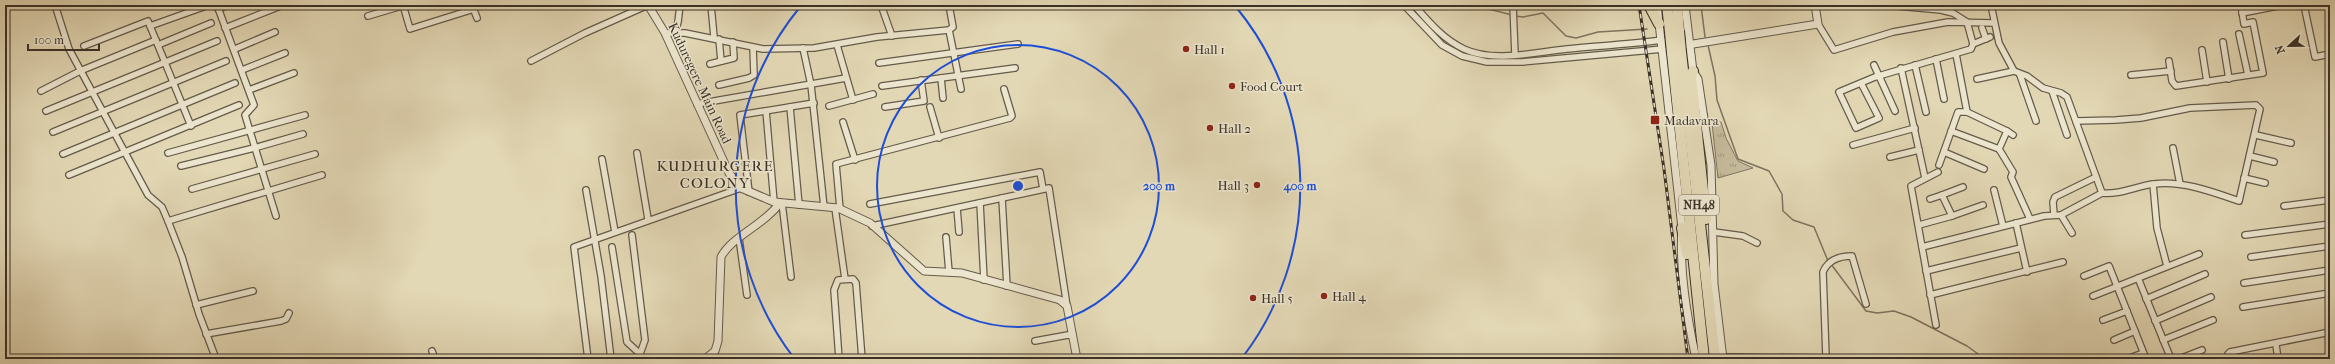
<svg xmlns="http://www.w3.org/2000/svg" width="2335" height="364" viewBox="0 0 2335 364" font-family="'IM FELL French Canon',serif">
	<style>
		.grass { fill: url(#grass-tufts); stroke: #807662 }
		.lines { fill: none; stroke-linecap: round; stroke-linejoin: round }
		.stream { stroke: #7d735f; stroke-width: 1.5 }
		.minor-casing { stroke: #645b4a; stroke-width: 8 }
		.tertiary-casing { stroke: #645b4a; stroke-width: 9 }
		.motorway-casing { stroke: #3a3127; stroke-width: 12 }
		.minor { stroke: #ede6cf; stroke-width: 5.5 }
		.tertiary { stroke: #ede6cf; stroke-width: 7 }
		.motorway { stroke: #e3d8b5; stroke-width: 10 }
		.rail-casing { stroke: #3a3127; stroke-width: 3 }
		.rail { stroke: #ede6cf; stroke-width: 1.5; stroke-dasharray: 4.5; stroke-linecap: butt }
		.motorway-bridge-casing { stroke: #3a3127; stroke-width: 12; stroke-linecap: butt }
		.motorway-bridge { stroke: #e3d8b5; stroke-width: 10 }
		.ring { fill: none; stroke: #1d4ed8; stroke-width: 2 }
		.poi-dot { fill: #8f2418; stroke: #ede6cf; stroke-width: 1.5 }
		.labels { text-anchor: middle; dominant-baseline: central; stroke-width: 3; stroke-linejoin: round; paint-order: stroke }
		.shield { fill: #ede6cf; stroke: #706759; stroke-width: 1 }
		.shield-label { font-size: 12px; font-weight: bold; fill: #3a3127 }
		.poi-label { font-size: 13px; fill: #3a3127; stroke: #ede6cf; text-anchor: start }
		.street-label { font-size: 13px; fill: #3a3127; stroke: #ede6cf }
		.quarter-label { font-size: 15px; letter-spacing: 1px; fill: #3a3127; stroke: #ede6cf }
		.centre { fill: #1d4ed8; stroke: #ede6cf; stroke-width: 2 }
		.ring-label { font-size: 12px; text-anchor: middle; font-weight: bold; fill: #1d4ed8; stroke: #ede6cf; stroke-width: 3; stroke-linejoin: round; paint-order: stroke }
	</style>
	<defs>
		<pattern id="grass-tufts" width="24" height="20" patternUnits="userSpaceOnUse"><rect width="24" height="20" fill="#c6bc9d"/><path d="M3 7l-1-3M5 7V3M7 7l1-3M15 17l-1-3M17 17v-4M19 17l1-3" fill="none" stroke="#a29980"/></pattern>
	</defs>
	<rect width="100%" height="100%" fill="#e3d8b5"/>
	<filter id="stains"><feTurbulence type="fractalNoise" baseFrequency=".005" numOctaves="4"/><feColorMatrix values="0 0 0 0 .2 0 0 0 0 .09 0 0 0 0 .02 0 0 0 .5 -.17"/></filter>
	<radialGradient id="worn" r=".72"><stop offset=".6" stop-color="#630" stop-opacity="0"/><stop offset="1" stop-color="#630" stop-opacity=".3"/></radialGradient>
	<!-- grass -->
	<path class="grass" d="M1721 122 1726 138 1738 161 1753 168 1718 178 1712 123Z"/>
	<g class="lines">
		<!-- stream -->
		<g class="stream">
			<path d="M1473 5 1512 15"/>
			<path d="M1701 5 1705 37"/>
			<path d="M1515 16 1523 17 1543 13 1566 36 1576 38 1598 32 1647 29"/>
			<path d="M1708 45 1715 76 1717 100 1738 159 1769 171 1782 194 1783 211 1793 220 1814 227 1828 261"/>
			<path d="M1831 264 1866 311 1877 313 1894 311 1911 317 1967 346 1985 359"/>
		</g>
		<defs>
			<g id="minor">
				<path d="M55 5 69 49 148 195 162 207 168 221 182 257 199 314 216 359"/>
				<path d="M217 5 254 105 245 115 276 216"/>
				<path d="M403 5 410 29 474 9"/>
				<path d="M472 5 477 18"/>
				<path d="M711 5 714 37"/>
				<path d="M881 5 892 36"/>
				<path d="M1404 5 1442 45 1462 56 1487 62H1522L1663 49"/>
				<path d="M1414 5C1429 22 1443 39 1464 49 1494 63 1536 52 1567 49 1599 46 1630 44 1662 40"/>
				<path d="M1513 5 1515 55"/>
				<path d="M2304 5 2315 57 2330 54"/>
				<path d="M2329 5 2330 12"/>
				<path d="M218 9 228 5"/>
				<path d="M2242 13 2283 5"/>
				<path d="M368 16 405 5"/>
				<path d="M1818 24 1834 50 1893 32 1948 22 1994 23"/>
				<path d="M150 26 209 5"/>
				<path d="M225 28 283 5"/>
				<path d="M1982 28 1986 39"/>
				<path d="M949 30 961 89"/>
				<path d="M675 32 678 22 680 5"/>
				<path d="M665 33H685L763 49 814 48 877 37 949 30 953 27 949 5"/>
				<path d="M2239 34 2248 75"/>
				<path d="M719 39 721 61"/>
				<path d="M2223 42 2229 79"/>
				<path d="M1973 44 1990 37"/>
				<path d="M158 45 211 23"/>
				<path d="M837 45 853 100"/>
				<path d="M84 46 148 21 191 126"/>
				<path d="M803 48 811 85 824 207"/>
				<path d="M235 49 275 32"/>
				<path d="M2202 50 2207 82"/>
				<path d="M1956 54 1967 112"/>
				<path d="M1936 59 1944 99"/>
				<path d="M531 61 585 33 648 5"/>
				<path d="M2169 61 2172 81 2176 86 2263 73 2253 22 2244 24 2241 5"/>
				<path d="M879 63 1018 44"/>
				<path d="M710 64 734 58 733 42"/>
				<path d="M1874 65 1895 111"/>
				<path d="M1915 65 1926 112"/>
				<path d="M1901 68 1925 178"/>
				<path d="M242 70 285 53"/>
				<path d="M2020 75 2036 121"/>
				<path d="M2131 75 2171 71"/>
				<path d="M941 78 943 98"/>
				<path d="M1977 79 2014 71"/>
				<path d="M1861 83 1879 118 1856 128 1839 92 1875 77 1971 49 1973 44 1967 22 1953 13 1941 10 1885 5"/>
				<path d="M719 85 749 78 754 75 753 47"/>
				<path d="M882 86 1015 68"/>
				<path d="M249 90 294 73"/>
				<path d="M41 91 80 71 156 40"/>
				<path d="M2052 91 2067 135"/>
				<path d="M697 104 846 78"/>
				<path d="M829 106 873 94"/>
				<path d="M790 107 799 205"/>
				<path d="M885 107 924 101 921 80"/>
				<path d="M930 107 939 138"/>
				<path d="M46 111 217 41"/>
				<path d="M766 111 774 202"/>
				<path d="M2076 121 2116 120 2141 118 2190 108 2256 105 2260 109 2239 201C2213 192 2181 180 2154 184 2136 186 2120 195 2102 193"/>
				<path d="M843 122 855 160"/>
				<path d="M1951 131 1999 149"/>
				<path d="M2007 131 2013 135"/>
				<path d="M53 132 226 61"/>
				<path d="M2256 135 2291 143"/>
				<path d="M1853 145 1915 128"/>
				<path d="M2173 148 2180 184"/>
				<path d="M1944 152 1984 169"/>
				<path d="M168 153 305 115"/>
				<path d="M637 153 648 219"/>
				<path d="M63 154 235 83"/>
				<path d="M2250 156 2274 162"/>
				<path d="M1890 157 1919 150"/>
				<path d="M602 159 615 232"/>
				<path d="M1939 165 1958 112H1967L2007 131 1999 149 2013 172 2011 177 2030 219"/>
				<path d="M181 166 254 148 303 134"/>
				<path d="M69 175 239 105"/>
				<path d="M2244 178 2265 183"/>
				<path d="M2153 184 2157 228 2167 266"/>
				<path d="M192 189 315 154"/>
				<path d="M586 190 601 276 611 359"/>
				<path d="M1994 190 2003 226"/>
				<path d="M749 192 740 115 814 103"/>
				<path d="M1942 195 1963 187"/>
				<path d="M1002 198 1007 286"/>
				<path d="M1930 199 1942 195 1952 216"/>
				<path d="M782 203 791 277"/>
				<path d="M980 203 984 280"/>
				<path d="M870 204 1040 172 1043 189"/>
				<path d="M2284 206 2330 200"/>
				<path d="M835 208 845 279"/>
				<path d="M957 208 959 232"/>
				<path d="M840 209 836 164 1010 118 1012 116 1004 89"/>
				<path d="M2054 215 2053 202 2055 197 2096 177"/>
				<path d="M2061 215 2072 233"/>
				<path d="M168 221 322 175"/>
				<path d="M2016 223 2027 272"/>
				<path d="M1919 225 1952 216 1983 205"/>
				<path d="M872 226 1049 188 1067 306"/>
				<path d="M1714 232 1743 236 1757 243"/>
				<path d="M632 235 645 340 640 354"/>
				<path d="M2245 235 2330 224"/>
				<path d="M946 237 949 272"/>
				<path d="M739 238 747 295"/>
				<path d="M612 247 627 342 640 354 639 359"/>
				<path d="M1922 247 2044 216 2061 215 2102 193 2067 97 2061 93 2043 88 2027 76 2014 71 1999 43 1991 5"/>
				<path d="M2251 257 2330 246"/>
				<path d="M1926 271 2021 248"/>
				<path d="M2084 276 2109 266 2146 359"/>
				<path d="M2138 278 2171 359"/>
				<path d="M2244 283 2330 270"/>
				<path d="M1930 295 2063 262"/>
				<path d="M2093 296 2199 254"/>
				<path d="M2146 299 2205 274"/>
				<path d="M196 305 253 291"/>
				<path d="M2243 307 2330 293"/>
				<path d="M2103 320 2127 311"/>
				<path d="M2155 321 2211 297"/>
				<path d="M1936 325 1911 186 1938 172"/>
				<path d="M206 334 281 321 286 319 289 313"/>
				<path d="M2114 340 2135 331"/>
				<path d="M2163 340 2213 320"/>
				<path d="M1035 341 1068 335 1073 336"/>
				<path d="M2276 345 2278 359"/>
				<path d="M432 351 435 359"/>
				<path d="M1723 357 1902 359"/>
				<path d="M1826 357 1823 272C1828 260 1840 256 1852 256L1866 304"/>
				<path d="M588 359 574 247 741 188"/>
				<path d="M839 359 834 290 838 280 853 279 856 283 862 359"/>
				<path d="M2127 359 2143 353"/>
				<path d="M2179 359 2202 350"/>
				<path d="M2229 359 2228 354 2230 352 2330 332"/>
			</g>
			<g id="tertiary">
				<path d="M648 5 665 33 729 173 741 188 774 202 838 208 870 223 924 271 962 273 1060 300 1067 306 1077 359"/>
				<path d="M1657 5 1682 228C1679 271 1687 316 1696 359"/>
				<path d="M1685 5 1693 71 1698 79 1711 165 1714 284 1723 359"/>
				<path d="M1687 45 1818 24 1815 5"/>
				<path d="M705 359 715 351 718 341 721 257C732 236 764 225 780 203"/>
			</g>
			<g id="motorway">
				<path d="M1649 5 1659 24"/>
				<path d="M1667 5 1670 32"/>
				<path d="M1677 5 1679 31"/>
				<path d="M1681 52 1715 359"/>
				<path d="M1672 53 1704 359"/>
				<path d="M1693 71 1691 77 1706 219"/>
				<path d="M1682 228 1687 254"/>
			</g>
		</defs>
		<!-- minor casing -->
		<use href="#minor" class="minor-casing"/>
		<!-- tertiary casing -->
		<use href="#tertiary" class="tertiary-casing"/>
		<!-- motorway casing -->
		<use href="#motorway" class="motorway-casing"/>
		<!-- minor -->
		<use href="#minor" class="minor"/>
		<!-- tertiary -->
		<use href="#tertiary" class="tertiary"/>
		<!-- motorway -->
		<use href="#motorway" class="motorway"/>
		<defs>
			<path id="rail" d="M1639 5 1664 169 1688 359"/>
		</defs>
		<!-- rail casing -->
		<use href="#rail" class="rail-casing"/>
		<!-- rail -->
		<use href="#rail" class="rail"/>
		<defs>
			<g id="motorway-bridge">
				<path d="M1679 31 1681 52"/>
				<path d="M1670 32 1672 53"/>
			</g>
		</defs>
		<!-- motorway-bridge casing -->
		<use href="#motorway-bridge" class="motorway-bridge-casing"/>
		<!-- motorway-bridge -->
		<use href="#motorway-bridge" class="motorway-bridge"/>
	</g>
	<!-- distance rings -->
	<g class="ring">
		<circle cx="1018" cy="186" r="141"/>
		<path d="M794 358A282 282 0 0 1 800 7M1236 7A282 282 0 0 1 1242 358"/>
	</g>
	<!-- markers -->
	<g class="poi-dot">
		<circle cx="1186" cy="49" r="4"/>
		<circle cx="1232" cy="86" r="4"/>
		<rect x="1650" y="115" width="10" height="10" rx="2"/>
		<circle cx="1210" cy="128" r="4"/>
		<circle cx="1257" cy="185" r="4"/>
		<circle cx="1324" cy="296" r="4"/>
		<circle cx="1253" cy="298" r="4"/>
	</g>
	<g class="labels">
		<!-- shield labels -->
		<rect class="shield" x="1679" y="195" width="40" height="20" rx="3"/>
		<g class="shield-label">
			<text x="1699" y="205">NH48</text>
		</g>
		<!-- poi labels -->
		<g class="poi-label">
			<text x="1194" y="49">Hall 1</text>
			<text x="1240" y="86">Food Court</text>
			<text x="1664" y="120">Madavara</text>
			<text x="1218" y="128">Hall 2</text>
			<text x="1249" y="185" text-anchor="end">Hall 3</text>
			<text x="1332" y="296">Hall 4</text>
			<text x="1261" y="298">Hall 5</text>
		</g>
		<!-- street labels -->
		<g class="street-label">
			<text transform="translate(700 83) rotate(65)">Kuduregere Main Road</text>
		</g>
		<!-- quarter labels -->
		<g class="quarter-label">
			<text x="715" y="166">KUDHURGERE<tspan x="715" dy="17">COLONY</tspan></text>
		</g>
	</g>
	<circle cx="1018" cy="186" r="6" class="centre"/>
	<g class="ring-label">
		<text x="1159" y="190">200 m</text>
		<text x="1300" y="190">400 m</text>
	</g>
	<!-- margin -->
	<rect width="2335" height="364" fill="none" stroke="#e3d8b5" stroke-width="20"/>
	<rect x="6" y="6" width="2323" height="352" fill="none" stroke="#3a3127" stroke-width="2"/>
	<rect x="10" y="10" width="2315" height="344" fill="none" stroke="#3a3127"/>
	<!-- north arrow -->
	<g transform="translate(2289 46) rotate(248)" stroke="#ede6cf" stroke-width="3" paint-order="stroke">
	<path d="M0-3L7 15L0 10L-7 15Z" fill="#3a3127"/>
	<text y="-6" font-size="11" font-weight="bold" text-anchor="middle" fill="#3a3127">N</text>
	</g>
	<!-- scale -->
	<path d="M28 44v6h71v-6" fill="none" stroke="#3a3127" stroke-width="2"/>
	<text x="34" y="44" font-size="12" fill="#3a3127" stroke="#ede6cf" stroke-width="3" paint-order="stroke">100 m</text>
	<rect width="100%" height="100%" filter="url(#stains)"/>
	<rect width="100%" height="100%" fill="url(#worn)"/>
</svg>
